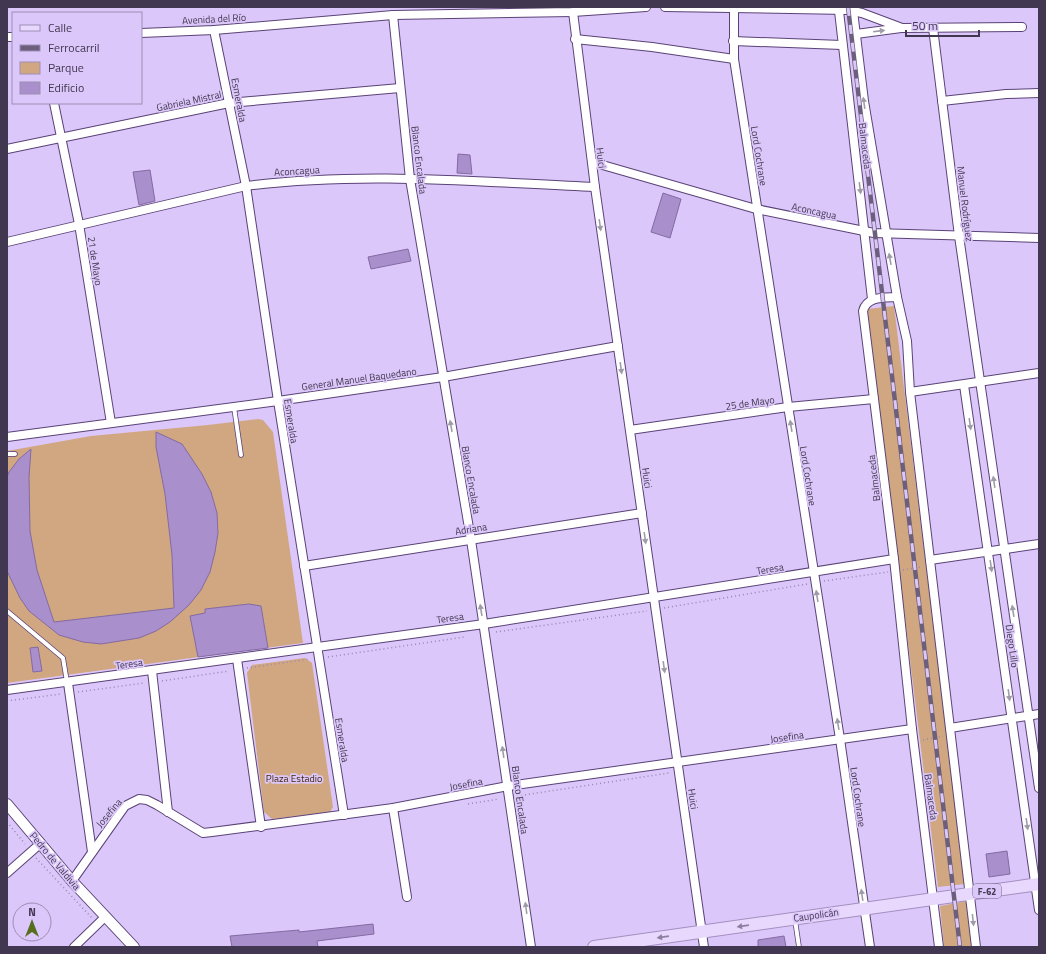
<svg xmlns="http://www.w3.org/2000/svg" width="1046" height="954" viewBox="0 0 1046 954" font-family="'Titillium Web',sans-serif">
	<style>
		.green { fill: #d1a781 }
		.building { fill: #a98fcb; stroke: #836aa3 }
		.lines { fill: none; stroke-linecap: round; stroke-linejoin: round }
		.service-casing { stroke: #5a4277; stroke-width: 5.5 }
		.minor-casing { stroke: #5a4277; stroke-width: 10 }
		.tertiary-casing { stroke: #5a4277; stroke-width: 12 }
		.primary-casing { stroke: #a48fc0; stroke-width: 14 }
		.path { stroke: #9888af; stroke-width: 1.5; stroke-dasharray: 1 3; stroke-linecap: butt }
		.service { stroke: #fff; stroke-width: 4 }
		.minor { stroke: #fff; stroke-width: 8 }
		.tertiary { stroke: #fff; stroke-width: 10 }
		.primary { stroke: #e8d8fd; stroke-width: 12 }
		.rail-casing { stroke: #6c5f7e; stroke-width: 4.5 }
		.rail { stroke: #dbc7f9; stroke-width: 3; stroke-dasharray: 9; stroke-linecap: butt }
		.oneway { fill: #a09ba8 }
		.oneway2 { fill: #8d7f9e }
		.labels { text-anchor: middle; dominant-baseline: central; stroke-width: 3.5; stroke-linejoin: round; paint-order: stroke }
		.shield { fill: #dbc7f9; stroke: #706283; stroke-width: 1 }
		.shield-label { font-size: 9px; font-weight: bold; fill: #423750 }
		.street-label { font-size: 10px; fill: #423750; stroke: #dbc7f9 }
		.park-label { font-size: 10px; fill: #422609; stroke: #dbc7f9 }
	</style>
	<rect width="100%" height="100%" fill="#dbc7f9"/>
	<!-- green -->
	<g class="green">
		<path d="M894 306 965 884 938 887 867 309Z"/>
		<path d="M258 419 263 420 273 432 303 643 7 683V451L91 436 208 425Z"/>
		<path d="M305 658 312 663 333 807 330 812 272 819 264 812 247 673 252 665Z"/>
		<path d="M967 901 972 947H944L940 906Z"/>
	</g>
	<!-- building -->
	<g class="building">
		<path d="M458 154 470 155 472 174 457 173Z"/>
		<path d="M150 170 155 201 139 205 133 172Z"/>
		<path d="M663 193 681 199 670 238 651 232Z"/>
		<path d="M408 249 411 261 371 269 368 257Z"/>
		<path d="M156 432 182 444 202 474 211 492 217 513 218 533 215 552 210 572 201 590 189 605 170 622 156 631 139 638 101 644 83 642 59 635 29 611 20 598 7 571V477L9 472 19 459 31 449 29 477 30 531 37 570 54 622 174 608 172 555 165 494 156 447Z"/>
		<path d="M249 604 261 606 268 648 198 657 190 616 205 613V609Z"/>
		<path d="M38 647 42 671 33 672 30 648Z"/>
		<path d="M1007 851 1010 874 989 877 986 854Z"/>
		<path d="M373 924 374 934 317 941 318 947H232L230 936 299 930V932Z"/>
		<path d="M784 936 786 947H758V940Z"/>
	</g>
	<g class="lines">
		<defs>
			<g id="service">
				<path d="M234 407 241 455"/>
				<path d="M7 454H15"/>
				<path d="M7 611 63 658 67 682"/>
				<path d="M795 920 799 947"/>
			</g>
			<g id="minor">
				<path d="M665 7 848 10 862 13 902 28 1022 27"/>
				<path d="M734 8V59L840 739 870 947"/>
				<path d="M839 11 872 299"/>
				<path d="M853 11 864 101 897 297 907 341 910 392 976 947"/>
				<path d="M573 12 595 187 704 947"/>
				<path d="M393 15 410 179 471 540 531 947"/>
				<path d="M933 28 959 236 1039 788"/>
				<path d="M214 30 246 186 278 401 344 815"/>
				<path d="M141 33 214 30 393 15 573 12 646 7"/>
				<path d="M856 34 901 28"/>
				<path d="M7 37H13"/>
				<path d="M575 39 652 47 734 59"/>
				<path d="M733 41 842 45"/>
				<path d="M942 101 1006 94 1039 93"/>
				<path d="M54 103 79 224 111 423"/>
				<path d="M7 149 229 103 400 88"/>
				<path d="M592 162 756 209 874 233 1039 238"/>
				<path d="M7 242 246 186C361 171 479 182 595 187"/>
				<path d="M897 297C884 298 867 296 863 311L894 559 912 729 939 947"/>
				<path d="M964 385 1039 910"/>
				<path d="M910 392 1039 373"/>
				<path d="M630 430 788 407 874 399"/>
				<path d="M7 437 278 401 443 377 618 346"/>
				<path d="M930 560 1039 544"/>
				<path d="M304 566 642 513"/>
				<path d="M237 659 261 827"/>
				<path d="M152 671 168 812"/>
				<path d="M68 683 92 852"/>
				<path d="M7 690 484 624 894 559"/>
				<path d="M950 728 1039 714"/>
				<path d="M393 808 407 897"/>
				<path d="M7 873 41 843"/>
				<path d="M72 881 125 806 139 799 147 800 157 805 203 833 212 832 393 808 508 786 912 729"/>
				<path d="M74 947 105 917"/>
			</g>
			<path id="tertiary" d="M7 804 72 881 134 947"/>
			<path id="primary" d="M594 947 1039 884"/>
		</defs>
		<!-- service casing -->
		<use href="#service" class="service-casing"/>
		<!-- minor casing -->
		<use href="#minor" class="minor-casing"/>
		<!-- tertiary casing -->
		<use href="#tertiary" class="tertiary-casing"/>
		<!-- primary casing -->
		<use href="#primary" class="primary-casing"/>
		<!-- path -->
		<g class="path">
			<path d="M903 570 921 567"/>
			<path d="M824 581 888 572"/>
			<path d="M664 608 807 584"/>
			<path d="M496 632 647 611"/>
			<path d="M328 657 465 637"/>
			<path d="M247 668 310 659"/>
			<path d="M162 681 229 671"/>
			<path d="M78 692 144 683"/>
			<path d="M7 701 61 694"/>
			<path d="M923 740 943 736"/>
			<path d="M517 796 669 773"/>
			<path d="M468 804 499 799"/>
			<path d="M7 822 25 844"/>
			<path d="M36 858 92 918"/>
		</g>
		<!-- service -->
		<use href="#service" class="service"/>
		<!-- minor -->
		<use href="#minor" class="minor"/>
		<!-- tertiary -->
		<use href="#tertiary" class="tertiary"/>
		<!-- primary -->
		<use href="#primary" class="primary"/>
		<defs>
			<path id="rail" d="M848 7 960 947"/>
		</defs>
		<!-- rail casing -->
		<use href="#rail" class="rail-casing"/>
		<!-- rail -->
		<use href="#rail" class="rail"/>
	</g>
	<!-- one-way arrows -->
	<defs><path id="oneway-solid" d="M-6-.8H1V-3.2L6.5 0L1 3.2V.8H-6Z"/></defs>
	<g class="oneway">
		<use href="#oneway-solid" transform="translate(879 31) rotate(-7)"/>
		<use href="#oneway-solid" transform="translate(864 103) rotate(-98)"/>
		<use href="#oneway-solid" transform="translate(860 188) rotate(83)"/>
		<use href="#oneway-solid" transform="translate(600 225) rotate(82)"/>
		<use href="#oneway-solid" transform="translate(890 259) rotate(-100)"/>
		<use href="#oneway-solid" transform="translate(621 368) rotate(82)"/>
		<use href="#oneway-solid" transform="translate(970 424) rotate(82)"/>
		<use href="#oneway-solid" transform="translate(451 426) rotate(-100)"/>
		<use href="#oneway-solid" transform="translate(791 426) rotate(-99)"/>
		<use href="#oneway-solid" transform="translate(994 482) rotate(-98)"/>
		<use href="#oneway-solid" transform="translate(645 538) rotate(82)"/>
		<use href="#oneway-solid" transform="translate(991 566) rotate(82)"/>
		<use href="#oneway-solid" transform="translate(817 596) rotate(-99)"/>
		<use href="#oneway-solid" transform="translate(481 610) rotate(-99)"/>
		<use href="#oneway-solid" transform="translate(1013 611) rotate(-99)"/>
		<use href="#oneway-solid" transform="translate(664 667) rotate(82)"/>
		<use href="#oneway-solid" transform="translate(1009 695) rotate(82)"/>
		<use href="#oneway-solid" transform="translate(838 724) rotate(-99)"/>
		<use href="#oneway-solid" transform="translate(503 752) rotate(-98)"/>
		<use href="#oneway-solid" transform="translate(1027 824) rotate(82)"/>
		<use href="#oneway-solid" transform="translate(862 895) rotate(-98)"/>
		<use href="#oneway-solid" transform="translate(526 908) rotate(-98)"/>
		<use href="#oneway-solid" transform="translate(973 920) rotate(84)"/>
	</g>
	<g class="oneway2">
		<use href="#oneway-solid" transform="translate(743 926) rotate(172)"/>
		<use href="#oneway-solid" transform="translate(663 937) rotate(172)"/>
	</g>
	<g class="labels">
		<!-- shield labels -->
		<rect class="shield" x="973" y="884" width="28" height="14" rx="3"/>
		<g class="shield-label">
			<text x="987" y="891">F-62</text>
		</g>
		<!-- street labels -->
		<g class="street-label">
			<text transform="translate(214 19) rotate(-3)">Avenida del Río</text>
			<text transform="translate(239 100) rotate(79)">Esmeralda</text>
			<text transform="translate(189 101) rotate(-12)">Gabriela Mistral</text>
			<text transform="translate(865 146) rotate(83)">Balmaceda</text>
			<text transform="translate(759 156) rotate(81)">Lord Cochrane</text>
			<text transform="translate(601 158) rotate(83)">Huici</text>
			<text transform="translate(419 160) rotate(83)">Blanco Encalada</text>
			<text transform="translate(297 171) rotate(-3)">Aconcagua</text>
			<text transform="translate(965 204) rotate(83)">Manuel Rodríguez</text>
			<text transform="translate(814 211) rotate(12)">Aconcagua</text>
			<text transform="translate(95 261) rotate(81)">21 de Mayo</text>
			<text transform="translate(359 379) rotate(-8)">General Manuel Baquedano</text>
			<text transform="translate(750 403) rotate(-8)">25 de Mayo</text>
			<text transform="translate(291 421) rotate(81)">Esmeralda</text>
			<text transform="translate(808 476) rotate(81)">Lord Cochrane</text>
			<text transform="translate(647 478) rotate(82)">Huici</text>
			<text transform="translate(874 478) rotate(-97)">Balmaceda</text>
			<text transform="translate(471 480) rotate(80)">Blanco Encalada</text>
			<text transform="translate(471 529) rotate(-9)">Adriana</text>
			<text transform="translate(770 569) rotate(-9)">Teresa</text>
			<text transform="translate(450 618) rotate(-8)">Teresa</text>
			<text transform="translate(1012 646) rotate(82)">Diego Lillo</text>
			<text transform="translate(129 664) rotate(-8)">Teresa</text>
			<text transform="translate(787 737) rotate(-8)">Josefina</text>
			<text transform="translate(342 740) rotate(81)">Esmeralda</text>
			<text transform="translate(466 784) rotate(-11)">Josefina</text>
			<text transform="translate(858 797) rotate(82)">Lord Cochrane</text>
			<text transform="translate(931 797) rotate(82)">Balmaceda</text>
			<text transform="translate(693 799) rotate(82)">Huici</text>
			<text transform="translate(520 800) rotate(82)">Blanco Encalada</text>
			<text transform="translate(109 813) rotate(-50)">Josefina</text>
			<text transform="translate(55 861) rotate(50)">Pedro de Valdivia</text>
			<text transform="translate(816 915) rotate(-8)">Caupolicán</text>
		</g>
		<!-- park labels -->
		<g class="park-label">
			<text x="294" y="778">Plaza Estadio</text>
		</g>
	</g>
	<!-- border -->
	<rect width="1046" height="954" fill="none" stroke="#423750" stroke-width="16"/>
	<!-- legend -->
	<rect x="12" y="12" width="130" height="92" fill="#dbc7f9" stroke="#9e8db5"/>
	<rect x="20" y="25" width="20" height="6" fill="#e8d8fd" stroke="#9e8db5"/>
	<text x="48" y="32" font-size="12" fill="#423750">Calle</text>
	<rect x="20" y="45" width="20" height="6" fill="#6c5f7e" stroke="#9e8db5"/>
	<text x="48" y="52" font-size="12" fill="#423750">Ferrocarril</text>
	<rect x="20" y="62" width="20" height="12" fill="#d1a781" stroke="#9e8db5"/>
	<text x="48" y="72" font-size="12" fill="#423750">Parque</text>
	<rect x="20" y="82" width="20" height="12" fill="#a98fcb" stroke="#9e8db5"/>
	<text x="48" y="92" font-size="12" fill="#423750">Edificio</text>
	<!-- north arrow -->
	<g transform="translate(32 922)"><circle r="19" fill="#dbc7f9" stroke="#9e8db5"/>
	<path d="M0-3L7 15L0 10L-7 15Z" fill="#576e1e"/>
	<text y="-6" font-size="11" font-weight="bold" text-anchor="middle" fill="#423750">N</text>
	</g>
	<!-- scale -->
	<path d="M906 30v6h73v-6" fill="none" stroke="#423750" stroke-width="2"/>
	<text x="912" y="30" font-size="12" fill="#423750" stroke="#dbc7f9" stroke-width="3" paint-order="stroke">50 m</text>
</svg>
